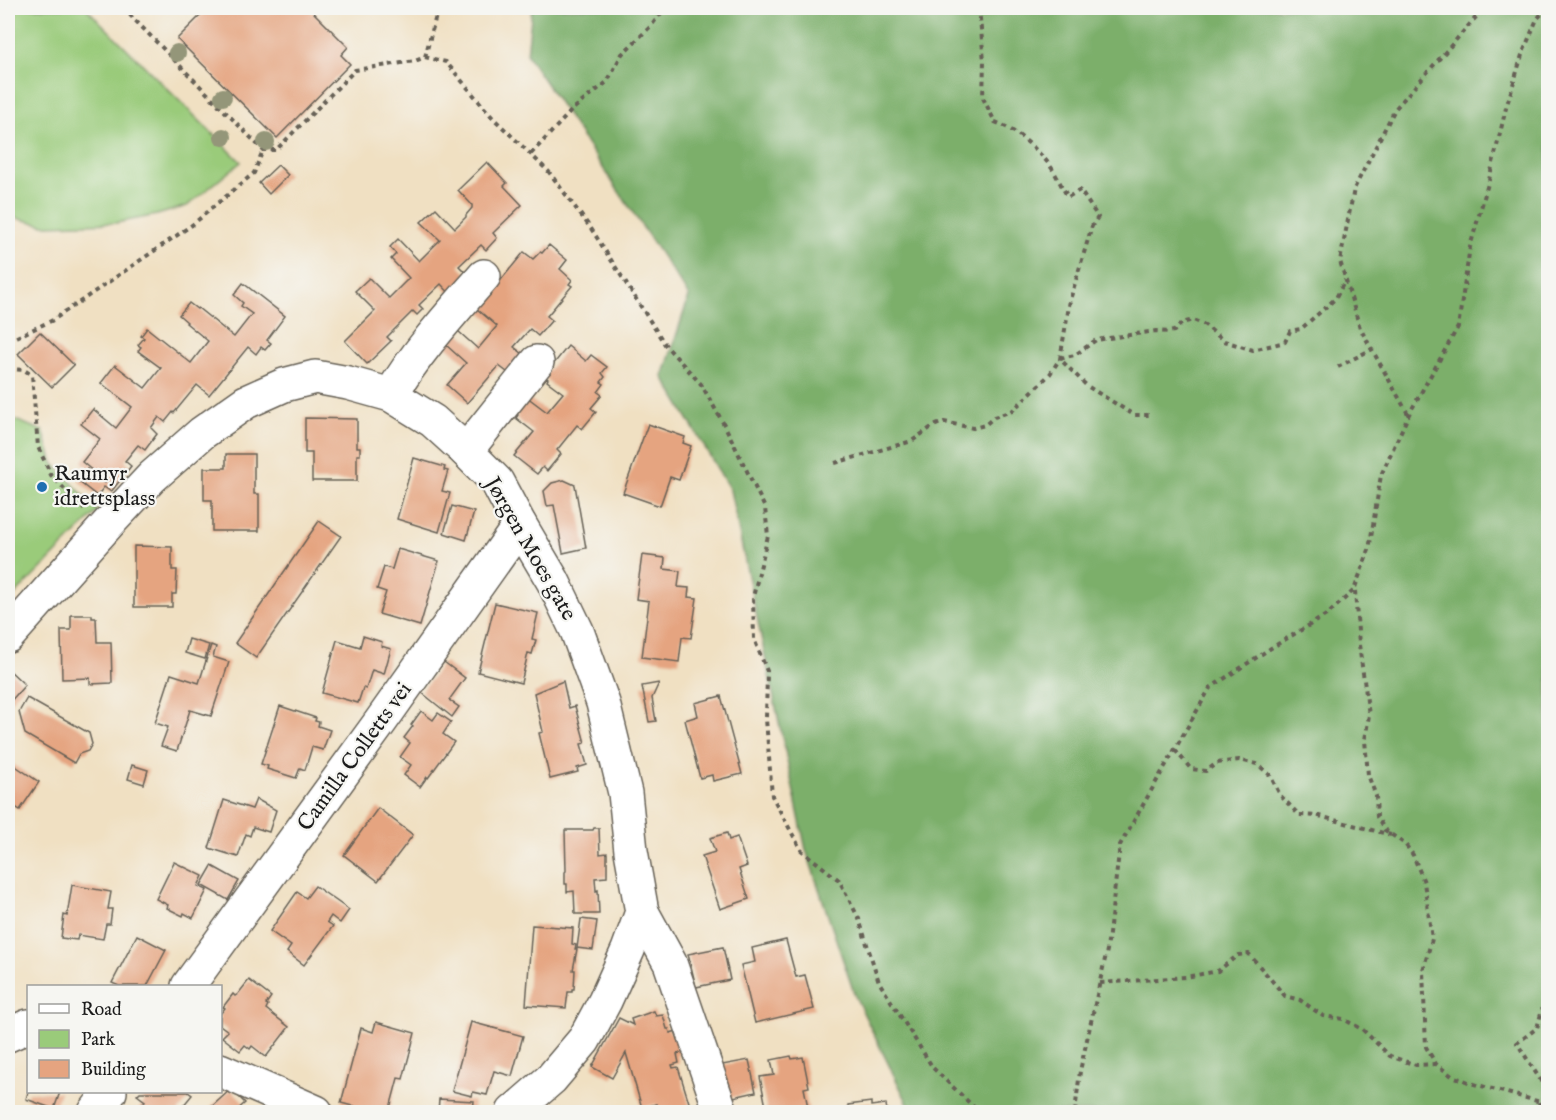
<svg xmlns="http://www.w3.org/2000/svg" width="1556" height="1120" viewBox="0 0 1556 1120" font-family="'IM FELL English',serif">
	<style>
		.green { fill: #9acb7a; stroke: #5b744b; stroke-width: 1.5 }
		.forest { fill: #7baf6a; stroke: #4c6643; stroke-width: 1.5 }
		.building { fill: #e5a480 }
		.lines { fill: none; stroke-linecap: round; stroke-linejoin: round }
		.minor-casing { stroke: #666156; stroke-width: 36 }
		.path { stroke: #666156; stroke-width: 4; stroke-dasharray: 4.5 4.5; stroke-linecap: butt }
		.minor { stroke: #fff; stroke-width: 33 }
		.tree { fill: #949679 }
		.poi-dot { fill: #1f6fb2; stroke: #f6f6f2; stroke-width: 2 }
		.labels { text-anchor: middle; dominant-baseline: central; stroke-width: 4.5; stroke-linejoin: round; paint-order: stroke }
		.poi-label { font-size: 22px; fill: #1c1c1c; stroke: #f6f6f2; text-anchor: start }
		.street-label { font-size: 22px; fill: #1c1c1c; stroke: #f6f6f2 }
	</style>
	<rect width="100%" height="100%" fill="#f6f6f2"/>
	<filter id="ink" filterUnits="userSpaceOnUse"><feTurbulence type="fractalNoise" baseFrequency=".0167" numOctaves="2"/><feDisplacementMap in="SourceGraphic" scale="12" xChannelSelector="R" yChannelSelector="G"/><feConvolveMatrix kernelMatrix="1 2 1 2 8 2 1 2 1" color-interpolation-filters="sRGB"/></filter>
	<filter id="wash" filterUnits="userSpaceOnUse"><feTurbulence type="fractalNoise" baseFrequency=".008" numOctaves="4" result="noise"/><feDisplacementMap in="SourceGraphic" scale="24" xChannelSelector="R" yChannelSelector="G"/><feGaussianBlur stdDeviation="1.35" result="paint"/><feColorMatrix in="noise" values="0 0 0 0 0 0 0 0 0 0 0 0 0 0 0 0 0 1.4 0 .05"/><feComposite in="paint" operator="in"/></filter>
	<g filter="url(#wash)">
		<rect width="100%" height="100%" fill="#f0e0c2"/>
		<!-- green -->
		<g class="green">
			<path d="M8 8H86L241 162 187 206 157 215 116 223 44 225 8 216Z"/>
			<path d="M8 417 43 431 53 463 98 511 8 602Z"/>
		</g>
		<!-- forest -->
		<path class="forest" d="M532 8H1548V1112H912L855 996 806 850 730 490 663 377 689 296 527 55Z"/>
		<g id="blocks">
			<!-- building -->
			<g class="building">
				<path d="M208 8H309L348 47 341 55 350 64 277 138 177 39Z"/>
				<path d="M487 162 507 183 504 186 522 205 493 233 497 238 486 250 481 245 459 266 473 280 454 298 441 284 419 305 423 309 417 315 413 311 387 337 391 341 367 364 345 341 375 311 355 291 369 278 389 298 409 278 391 259 396 254 390 247 398 239 419 261 440 240 421 222 436 208 455 228 466 217V215L472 208V205L458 190Z"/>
				<path d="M278 165 288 175 269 194 259 183Z"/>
				<path d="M549 245 567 260 560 269 572 280 569 284 572 286 547 316 552 320 538 336 530 329 514 347 523 354 511 375 499 366 467 403 447 385 466 363 446 345 458 331 478 349 497 326 477 309 524 252 533 259 540 252 542 253Z"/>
				<path d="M243 283 285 316 267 340 271 343 265 350 261 347 256 354 248 347 209 395 197 385 174 413 173 412 165 422 159 417 151 428 157 434 145 450 138 445 125 461 131 466 111 492 104 487 97 496 78 481 87 469 105 483 106 482 82 462 100 439 81 424 93 409 116 428 132 407 101 383 115 365 145 388 161 368 138 351 141 347 138 345 144 338 141 336 147 328 191 363 208 341 186 323 187 322 179 315 189 303 197 309 198 308 234 337 252 314 241 306 243 303 234 295Z"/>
				<path d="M40 332 74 365 52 387 18 354Z"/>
				<path d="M568 346 586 361 591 355 607 367 602 373 605 377 601 382 604 384 598 392 602 395 591 408 596 412 582 429 577 425 557 450 561 454 547 471 543 467 537 474 514 456 534 432 516 418 518 415 514 413 527 397 547 412 563 393 547 381 548 379 544 376Z"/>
				<path d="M305 418 357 419V447H360V455H357V481H312V453H305Z"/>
				<path d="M648 424 685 437 683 443 691 446 679 480 670 477 660 506 623 493Z"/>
				<path d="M226 454H254V494H259V531H212V500H204V468H226Z"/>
				<path d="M414 458 445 467 444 470 448 471 442 491 450 493 439 532 397 519Z"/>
				<path d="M564 480 575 485 586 548 563 553 554 505 547 506 544 491 552 483Z"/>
				<path d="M452 506 474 512 466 540 444 533Z"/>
				<path d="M319 521 341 536 256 658 235 643Z"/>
				<path d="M134 546 172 547V570H177L176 594H172V607H134Z"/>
				<path d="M398 549 439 561 420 626 379 614 386 592 377 589 384 567 392 569Z"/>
				<path d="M642 555 665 558 664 569 680 571 678 587 689 588 688 597 697 598 691 638 682 637 679 662 642 657 649 601 636 599Z"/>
				<path d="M495 603 538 613 532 639 536 640 532 654 528 653 521 683 478 672Z"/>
				<path d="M71 615H92V618H96L97 642H111L112 683 90 684V678L62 679 61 630H71Z"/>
				<path d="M363 636 382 642 381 646 391 649 384 674 372 670 366 689 363 688 358 703 322 693 337 640 360 647Z"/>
				<path d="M189 639 209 645 205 659 185 653Z"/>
				<path d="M211 645 216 647 213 657 229 662 211 716 190 710 177 751 161 746 168 727 155 723 171 674 199 683Z"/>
				<path d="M444 662 465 678 449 700 459 707 452 717 421 692Z"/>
				<path d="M8 669 25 685 8 704Z"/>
				<path d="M563 681 569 708 575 706 585 743 581 744 587 765 577 768 578 772 550 779 539 733 543 732 534 693Z"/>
				<path d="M659 683 652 698 656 721 649 722 642 686Z"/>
				<path d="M721 696 742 774 713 781 712 775 700 778 685 720 698 716 695 703Z"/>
				<path d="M27 698 89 733 92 744 88 751 79 754 74 763 25 734 19 712Z"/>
				<path d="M280 706 316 718 315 721 319 722 318 726 330 730 323 750 312 747 305 770 300 768 296 778 267 769 268 766 261 764Z"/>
				<path d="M421 711 433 720 438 713 451 722 443 734 454 742 428 778 427 777 420 787 404 775 411 765 400 757 410 743 404 738 413 726 411 725Z"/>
				<path d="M8 761 39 782 20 810 8 802Z"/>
				<path d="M132 765 148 770 144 784 128 779Z"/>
				<path d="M256 799 276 810 269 832 253 827 250 836 246 834 238 857 209 848 224 800 252 809Z"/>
				<path d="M378 808 413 835 378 881 344 855Z"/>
				<path d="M594 828H599L600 854 607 853V877L595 878 596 891 598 890 599 914H575L574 891 567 892V884H565V872L566 871 565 830H593Z"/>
				<path d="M727 833 729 840 737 837 747 866 739 869 749 899 720 909 702 856 715 852 710 838Z"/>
				<path d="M174 862 203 876 198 886 207 890 193 918 184 913 183 916 167 908 168 905 156 899Z"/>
				<path d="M212 866 239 881 228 900 201 885Z"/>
				<path d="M72 885 111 892 108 909H112L110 924H106L103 939 78 935 77 940 61 938 64 915 67 916Z"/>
				<path d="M315 886 349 910 340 923 331 916 327 922 333 926 304 965 287 952 291 946 270 931 297 892 306 898Z"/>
				<path d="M581 919 597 921 593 950 577 948Z"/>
				<path d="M532 925 573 928 572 944 576 945 575 949H577L573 970H575L574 989H572V992H568L566 1008 526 1005Z"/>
				<path d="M137 935 166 950 147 986H119L112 983Z"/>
				<path d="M786 940 796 977 805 975 814 1009 755 1023 741 965 755 962 752 948Z"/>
				<path d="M723 947 730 980 696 987 688 954Z"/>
				<path d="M249 980 271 997 266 1004 268 1005 266 1009 289 1027 266 1057 252 1046 250 1049 245 1045 240 1051 222 1037 228 1031 220 1025V1014L225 1008 223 1007 233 994 235 996 238 994Z"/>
				<path d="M654 1011 656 1016 663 1015 667 1029H669L670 1033 677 1031 683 1052 677 1054 679 1063 672 1065 673 1068 678 1067 691 1109 678 1112H659L656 1104 642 1108 626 1053 612 1078 592 1067 619 1018 633 1025 631 1019Z"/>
				<path d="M376 1022 415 1033 403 1079 398 1078 389 1112H375L341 1103 361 1028 373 1032Z"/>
				<path d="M471 1022 523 1036 512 1076 494 1071 487 1095 473 1092 472 1096 452 1091Z"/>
				<path d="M791 1056 792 1059 803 1057 809 1087 804 1088 809 1112H767L760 1077 774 1075 771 1060Z"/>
				<path d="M749 1060 756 1092 729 1098 722 1065Z"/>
				<path d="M231 1089 245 1103 235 1112H210L208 1110Z"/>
				<path d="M28 1092H60L54 1109 26 1099Z"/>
				<path d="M140 1092H188L192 1095 178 1112H136L145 1101 137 1095Z"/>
				<path d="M439 1099 474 1101 473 1112H438Z"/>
				<path d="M871 1102V1106L886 1104 887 1112H849L848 1105Z"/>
			</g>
		</g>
	</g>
	<g filter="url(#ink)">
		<use href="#blocks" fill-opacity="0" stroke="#666156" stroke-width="1.5"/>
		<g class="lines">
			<defs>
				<g id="minor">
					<path d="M391 395C416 352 451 314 484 276"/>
					<path d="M466 451 537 362"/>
					<path d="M8 636 108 524 152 477 202 433 246 402 284 385 315 377 348 383 391 395 433 421 466 451 497 482 520 525 553 581 577 631 603 703 625 793 631 851 642 912 628 950 605 1001 584 1040 551 1079 513 1112"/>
					<path d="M642 912 670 963 721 1112"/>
					<path d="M188 986 381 721 520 525"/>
					<path d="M8 1035 28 1026"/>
					<path d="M220 1070 316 1112"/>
					<path d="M95 1112 110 1092"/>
				</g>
			</defs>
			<!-- minor casing -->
			<use href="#minor" class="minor-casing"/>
			<!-- path -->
			<g class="path">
				<path d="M123 8 263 150H276L355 70 415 61 425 57 446 62 493 118 549 172 592 230 666 346 701 384 726 428 765 508 768 536 753 597 754 639 767 671 766 719 772 796 801 850 839 880 859 919 879 982 933 1068 979 1112"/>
				<path d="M979 8 984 61 983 98 995 122C1013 128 1036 148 1048 163 1056 173 1061 186 1068 197L1080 190 1098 217 1092 226 1070 300 1060 359 1087 386 1134 415H1149"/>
				<path d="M425 57 437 12 441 8"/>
				<path d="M531 154 573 109 607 82 622 54 651 26 665 8"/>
				<path d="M8 341 53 320 192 225 254 173 263 150"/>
				<path d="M1060 358 1075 355 1096 340 1156 331 1169 332 1174 331 1182 323 1193 320 1205 325 1224 341 1253 350 1285 342 1290 331 1301 329 1336 298 1345 280"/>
				<path d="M1338 367 1372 349"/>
				<path d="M8 369 24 370 32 375 38 447 51 475 85 510"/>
				<path d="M1408 414 1360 328 1340 261 1354 189 1395 109 1484 8"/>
				<path d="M835 463 912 441 933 426 944 422 973 428 985 425 994 417 1012 411 1050 374 1059 360"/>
				<path d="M1355 591 1359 645 1369 715 1365 740 1368 775 1376 796 1377 817 1385 830 1405 844 1413 855 1424 882 1432 939 1423 970 1426 1047 1436 1064 1452 1076 1474 1084 1548 1104"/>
				<path d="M1175 750 1191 769 1206 771 1217 763 1239 760 1257 764 1270 775 1280 795 1299 815 1319 816 1391 835"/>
				<path d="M1100 983 1186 977 1218 971 1238 955 1249 954 1285 996 1300 1000 1323 1016 1343 1019 1362 1029 1390 1056 1416 1065 1436 1064"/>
				<path d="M1548 998 1544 1003 1537 1028 1517 1043 1548 1092"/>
				<path d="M1539 1102 1542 1112"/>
				<path d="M1075 1112 1080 1071 1107 950 1120 845 1210 688 1271 648 1328 614 1354 590 1369 550 1381 475 1409 414 1458 327 1470 247 1489 180 1506 108 1522 55 1537 19 1547 8"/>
			</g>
			<!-- minor -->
			<use href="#minor" class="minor"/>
		</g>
		<!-- trees -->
		<g class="tree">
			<circle cx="177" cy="53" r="9"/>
			<circle cx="223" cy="97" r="9"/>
			<circle cx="223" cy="137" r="9"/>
			<circle cx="266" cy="142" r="9"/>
		</g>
	</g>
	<!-- markers -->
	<circle class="poi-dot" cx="42" cy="487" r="6"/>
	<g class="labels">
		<!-- poi labels -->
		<g class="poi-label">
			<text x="54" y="474">Raumyr<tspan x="54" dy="25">idrettsplass</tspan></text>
		</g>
		<!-- street labels -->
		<g class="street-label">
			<text transform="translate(530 549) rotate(60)">Jørgen Moes gate</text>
			<text transform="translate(355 757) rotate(-54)">Camilla Colletts vei</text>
		</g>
	</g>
	<!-- margin -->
	<rect width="1556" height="1120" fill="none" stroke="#f6f6f2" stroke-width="30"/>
	<!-- legend -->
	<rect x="27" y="985" width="195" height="108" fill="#f6f6f2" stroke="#9f9f9c" stroke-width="1.5"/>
	<rect x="39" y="1004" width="30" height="9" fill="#ffffff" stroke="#9f9f9c" stroke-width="1.5"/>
	<text x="81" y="1015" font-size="18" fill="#1c1c1c">Road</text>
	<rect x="39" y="1030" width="30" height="18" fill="#9acb7a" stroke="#9f9f9c" stroke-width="1.5"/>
	<text x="81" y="1045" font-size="18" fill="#1c1c1c">Park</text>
	<rect x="39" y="1060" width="30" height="18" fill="#e5a480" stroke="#9f9f9c" stroke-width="1.5"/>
	<text x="81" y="1075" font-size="18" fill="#1c1c1c">Building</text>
</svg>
